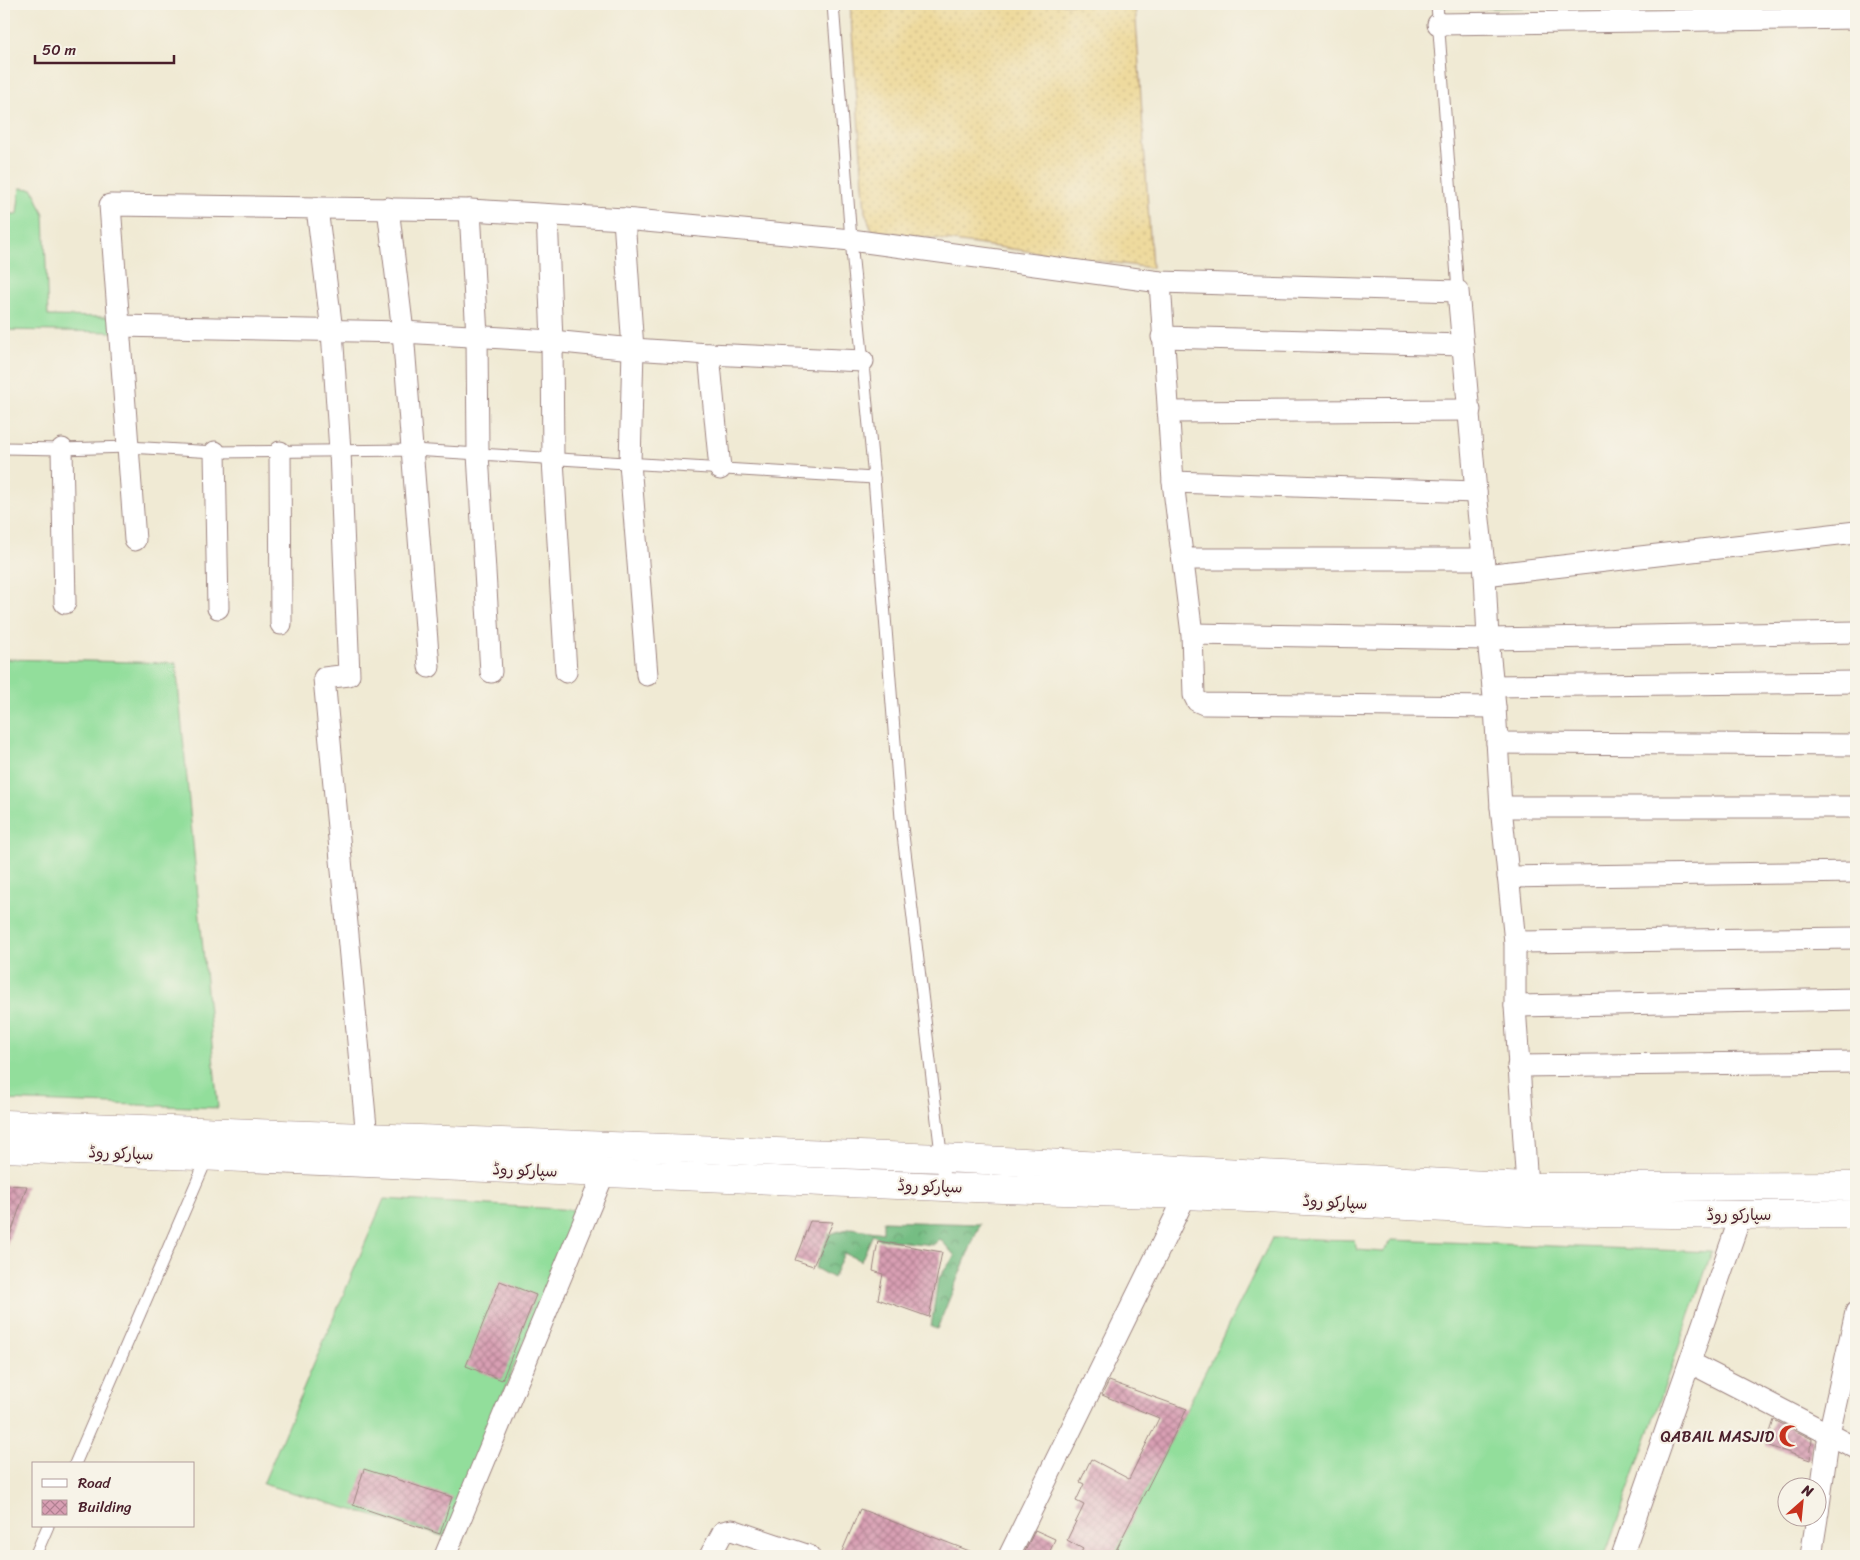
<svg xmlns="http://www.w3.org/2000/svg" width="1860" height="1560" viewBox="0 0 1860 1560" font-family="Sriracha,'Playpen Sans Arabic',sans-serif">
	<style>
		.grass { fill: #92de9b; stroke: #6e7e63 }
		.forest { fill: url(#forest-crowns); stroke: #606e57 }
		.sand { fill: url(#sand-dots); stroke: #9c7c64 }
		.building { fill: url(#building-cross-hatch) }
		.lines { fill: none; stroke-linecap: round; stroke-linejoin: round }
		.service-casing { stroke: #9d8480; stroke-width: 13 }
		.minor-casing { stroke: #9d8480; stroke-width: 23 }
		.tertiary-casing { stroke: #9d8480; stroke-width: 29 }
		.service { stroke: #fff; stroke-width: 11 }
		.minor { stroke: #fff; stroke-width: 21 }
		.tertiary { stroke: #fff; stroke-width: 28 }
		.labels { text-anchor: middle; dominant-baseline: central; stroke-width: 4.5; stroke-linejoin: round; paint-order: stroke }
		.street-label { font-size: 16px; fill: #4a1f2b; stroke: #f7f3e8 }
		.poi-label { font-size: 16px; fill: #4a1f2b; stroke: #f7f3e8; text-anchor: end }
	</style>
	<defs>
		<pattern id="forest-crowns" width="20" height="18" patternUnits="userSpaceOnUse" patternTransform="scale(1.25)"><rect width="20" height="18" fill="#75bd83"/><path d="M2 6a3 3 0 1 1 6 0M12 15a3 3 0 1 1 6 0" fill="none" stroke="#62996b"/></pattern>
		<pattern id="sand-dots" width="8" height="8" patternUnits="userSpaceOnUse" patternTransform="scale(1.25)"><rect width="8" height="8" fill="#eeda9e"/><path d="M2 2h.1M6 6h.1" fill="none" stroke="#cebb88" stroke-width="1.8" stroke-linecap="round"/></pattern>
		<pattern id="building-cross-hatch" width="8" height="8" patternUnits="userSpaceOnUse" patternTransform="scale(1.25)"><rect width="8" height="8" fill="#d89fb3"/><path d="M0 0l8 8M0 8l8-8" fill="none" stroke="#b18192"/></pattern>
	</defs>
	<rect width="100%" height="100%" fill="#f7f3e8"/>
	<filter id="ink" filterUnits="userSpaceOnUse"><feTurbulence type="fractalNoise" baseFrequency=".02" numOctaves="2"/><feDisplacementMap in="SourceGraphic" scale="10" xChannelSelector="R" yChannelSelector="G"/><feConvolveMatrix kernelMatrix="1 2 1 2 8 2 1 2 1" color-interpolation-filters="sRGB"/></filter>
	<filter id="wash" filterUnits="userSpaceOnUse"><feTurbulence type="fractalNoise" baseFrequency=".0096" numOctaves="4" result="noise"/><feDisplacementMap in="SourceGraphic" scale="20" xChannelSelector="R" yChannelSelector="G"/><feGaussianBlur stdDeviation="1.12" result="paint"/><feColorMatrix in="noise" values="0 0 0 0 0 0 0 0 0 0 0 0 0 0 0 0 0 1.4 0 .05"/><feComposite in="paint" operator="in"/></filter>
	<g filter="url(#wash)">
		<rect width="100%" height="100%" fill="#f0ead4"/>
		<!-- grass -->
		<g class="grass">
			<path d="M1458 4H1844L1466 8Z"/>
			<path d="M20 188 33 189 44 215 48 316 110 317 113 332 4 330V214H17Z"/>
			<path d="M4 659 176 663 218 1108 4 1100Z"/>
			<path d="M384 1199 576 1210 446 1537 263 1484Z"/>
			<path d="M1272 1238 1354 1240 1357 1250 1383 1252 1391 1240 1712 1252 1605 1556H1113Z"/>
		</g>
		<!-- forest -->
		<path class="forest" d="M883 1221 980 1224 937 1329 931 1327 938 1279 955 1256 940 1239 933 1245 879 1239 873 1234 861 1261 844 1253 833 1278 815 1268 829 1234 851 1228 883 1233Z"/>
		<!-- sand -->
		<path class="sand" d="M850 4H1135L1152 268 872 230 865 212Z"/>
		<g id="blocks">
			<!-- building -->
			<g class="building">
				<path d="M4 1185 27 1186 6 1248 4 1247Z"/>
				<path d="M810 1221 833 1222 813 1266 795 1260Z"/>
				<path d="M878 1241 942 1252 929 1317 878 1299 883 1274 873 1271Z"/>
				<path d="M500 1281 536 1295 502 1380 466 1366Z"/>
				<path d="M1109 1381 1187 1409 1113 1556H1079L1083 1549 1067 1540 1084 1505 1076 1501 1084 1484 1080 1482 1091 1459 1129 1479 1159 1418 1102 1395Z"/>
				<path d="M1774 1420 1812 1439 1810 1460 1766 1445Z"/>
				<path d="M364 1469 452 1497 440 1534 353 1505Z"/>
				<path d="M860 1509 980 1555V1556H840Z"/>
				<path d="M1035 1530 1055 1539 1048 1556H1023Z"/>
			</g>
		</g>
	</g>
	<g filter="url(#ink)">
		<use href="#blocks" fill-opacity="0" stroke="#9d8480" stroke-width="1"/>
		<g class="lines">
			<defs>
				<g id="service">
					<path d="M833 4 851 240 874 478 901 818 945 1187"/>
					<path d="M1437 4 1458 291"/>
					<path d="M4 448 62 449 128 447 215 452 413 450 874 478"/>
					<path d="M75 1464 208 1156"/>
					<path d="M35 1556 48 1526"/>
				</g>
				<g id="minor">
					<path d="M1438 24 1856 18"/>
					<path d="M317 208 332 331 340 451 349 675 324 678 367 1138"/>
					<path d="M388 208 403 332 429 667"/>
					<path d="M470 210 477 336 478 454 491 672"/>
					<path d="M547 215 552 341 553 460 566 672"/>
					<path d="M624 219 633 349 630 463 647 675"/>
					<path d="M1160 282 1173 482 1192 634 1194 695 1197 701 1204 704 1495 707"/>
					<path d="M120 326 403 332 552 341 633 349 709 354 863 361"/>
					<path d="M1162 337 1463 345"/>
					<path d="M709 354 720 469"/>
					<path d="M1168 412 1470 410"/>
					<path d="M62 449 65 603"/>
					<path d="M215 452 218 608"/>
					<path d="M280 452 281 624"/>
					<path d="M1173 482 1476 492"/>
					<path d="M135 540 110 205 470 210 624 219 851 240 1160 282 1458 291 1476 492 1485 575 1488 639 1495 707 1501 807 1515 942V1006L1528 1201"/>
					<path d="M1183 559H1483"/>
					<path d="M1485 575 1856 532"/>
					<path d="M1192 634 1488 639 1856 632"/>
					<path d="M1493 686 1856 682"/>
					<path d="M1497 743 1856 745"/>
					<path d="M1501 807H1856"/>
					<path d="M1508 877 1856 872"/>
					<path d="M1515 942 1856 938"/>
					<path d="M1515 1006 1856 999"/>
					<path d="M1518 1066 1856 1062"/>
					<path d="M1691 1363 1856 1448"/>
					<path d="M1818 1512 1829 1434 1856 1312"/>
					<path d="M445 1556 604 1173"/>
					<path d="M710 1556 723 1532 732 1530 809 1556"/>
					<path d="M1009 1556 1186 1195"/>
					<path d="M1622 1556 1741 1215"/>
					<path d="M1811 1556 1817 1518"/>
				</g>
				<g id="tertiary">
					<path d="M4 1124 942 1158 1527 1187 1856 1186"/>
					<path d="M4 1148 945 1187 1186 1195 1528 1212 1741 1215 1856 1214"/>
				</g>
			</defs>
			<!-- service casing -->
			<use href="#service" class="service-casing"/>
			<!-- minor casing -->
			<use href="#minor" class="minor-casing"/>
			<!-- tertiary casing -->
			<use href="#tertiary" class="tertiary-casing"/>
			<!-- service -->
			<use href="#service" class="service"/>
			<!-- minor -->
			<use href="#minor" class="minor"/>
			<!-- tertiary -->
			<use href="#tertiary" class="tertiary"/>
		</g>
	</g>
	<!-- icons -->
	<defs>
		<symbol id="mosque-bare" viewBox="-9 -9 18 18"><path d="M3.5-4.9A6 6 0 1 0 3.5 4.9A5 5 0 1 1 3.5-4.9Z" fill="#c8321e" stroke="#f7f3e8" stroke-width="2.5" paint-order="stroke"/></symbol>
	</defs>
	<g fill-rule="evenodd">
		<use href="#mosque-bare" x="1774" y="1420" width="32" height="32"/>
	</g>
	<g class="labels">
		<!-- street labels -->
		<g class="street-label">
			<text transform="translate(121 1153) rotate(2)">سپارکو روڈ</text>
			<text transform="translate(525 1170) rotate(2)">سپارکو روڈ</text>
			<text transform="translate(930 1186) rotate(2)">سپارکو روڈ</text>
			<text transform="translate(1335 1202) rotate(3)">سپارکو روڈ</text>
			<text x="1739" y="1214">سپارکو روڈ</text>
		</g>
		<!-- poi labels -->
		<g class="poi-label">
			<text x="1774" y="1436">QABAIL MASJID</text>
		</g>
	</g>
	<!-- margin -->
	<rect width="1860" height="1560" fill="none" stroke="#f7f3e8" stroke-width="20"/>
	<!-- legend -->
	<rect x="32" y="1462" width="162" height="65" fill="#f7f3e8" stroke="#b29e9c"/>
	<rect x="42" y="1479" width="25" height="8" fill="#ffffff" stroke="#b29e9c"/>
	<text x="78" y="1488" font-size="15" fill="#4a1f2b">Road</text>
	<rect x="42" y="1500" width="25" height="15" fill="url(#building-cross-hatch)" stroke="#b29e9c"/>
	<text x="78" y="1512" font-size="15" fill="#4a1f2b">Building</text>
	<!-- north arrow -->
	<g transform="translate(1802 1502) rotate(27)"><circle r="24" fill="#f7f3e8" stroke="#b29e9c"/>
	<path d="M0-4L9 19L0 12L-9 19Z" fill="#c8321e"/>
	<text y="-8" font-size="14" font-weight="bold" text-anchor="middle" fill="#4a1f2b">N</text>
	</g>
	<!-- scale -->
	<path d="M35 55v8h139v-8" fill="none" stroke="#4a1f2b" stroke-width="2.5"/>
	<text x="42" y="55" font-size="15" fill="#4a1f2b" stroke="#f7f3e8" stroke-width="4" paint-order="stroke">50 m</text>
</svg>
